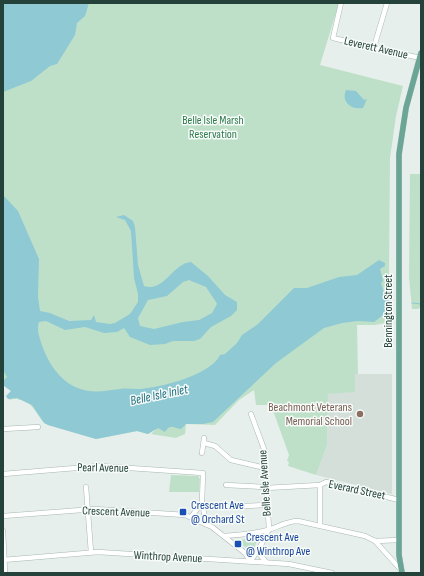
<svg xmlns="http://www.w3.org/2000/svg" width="424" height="576" viewBox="0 0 424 576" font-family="'Sofia Sans Condensed',sans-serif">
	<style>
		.built { fill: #d4dfda }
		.green { fill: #bfe0c8 }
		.water { fill: #8ec9d4; fill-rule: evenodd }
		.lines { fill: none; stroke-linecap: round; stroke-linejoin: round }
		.stream { stroke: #8ec9d4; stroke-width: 1 }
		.minor-casing { stroke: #a8b8b2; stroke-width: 5.5 }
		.major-casing { stroke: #c2cac8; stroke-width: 6 }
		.minor { stroke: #fff; stroke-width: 4.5 }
		.major { stroke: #6aa596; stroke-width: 5.5 }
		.education-dot { fill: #8d6e63; stroke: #f7fbf9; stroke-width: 1.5 }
		.transit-dot { fill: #1a4fb4; stroke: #f7fbf9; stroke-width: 1.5 }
		.labels { text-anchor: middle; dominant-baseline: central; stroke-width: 3; stroke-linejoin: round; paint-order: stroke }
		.street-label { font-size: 12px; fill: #24423a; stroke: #f7fbf9 }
		.park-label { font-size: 12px; fill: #2d7a4b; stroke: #f7fbf9 }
		.education-label { font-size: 12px; fill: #785e54; stroke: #f7fbf9; text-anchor: end }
		.transit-label { font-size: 12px; fill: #164399; stroke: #f7fbf9; text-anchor: start }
		.water-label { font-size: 13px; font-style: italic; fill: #1c6f80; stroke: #f7fbf9 }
	</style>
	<rect width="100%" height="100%" fill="#e6efeb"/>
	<!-- built -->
	<path class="built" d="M355 374H392V494L316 475 327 446 328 394Z"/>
	<!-- green -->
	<g class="green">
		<path d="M3 3H339L320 65 403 86 396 116 390 158 389 277 391 315 385 323 375 325H357L358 374H355V392L328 394 327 446 316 475 288 466 289 462 287 461 289 455 271 405H256L254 390 239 400 215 425 186 424 185 434 176 438 151 434 157 428 148 434 137 431 96 439 48 425C36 418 37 405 21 400 15 399 16 398 10 400L7 397 11 391 3 385Z"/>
		<path d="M410 174H421V307L418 309H412L409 277Z"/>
		<path d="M171 475 198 476 200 479 199 492H169Z"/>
		<path d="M259 536 253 551H250L237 541Z"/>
	</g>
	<!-- water -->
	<g class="water">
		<path d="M3 3H89L85 16 77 23 75 35 57 64 50 66 31 81 3 92Z"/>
		<path d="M346 90 356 91 364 100 367 99 363 108C351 110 341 102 346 90Z"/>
		<path d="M3 195 18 211 39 259 38 297 40 311 50 313 69 321 91 320 94 315 96 322 110 324 115 323 130 314 138 302V294L134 278 131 231 125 220 116 217 124 215 133 221 135 227 138 265 144 286C164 293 173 263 191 262L208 276 225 295 237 302V310L231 316 211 327 200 339 194 341H173L165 344 150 345 130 337 124 328 117 332 104 333 85 327 65 330 46 321 39 322C36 331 40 339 43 348 49 364 59 379 75 387 91 394 104 391 120 389 126 388 132 389 138 389 160 388 211 375 220 355L225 354 237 343 242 335 258 324 294 288H307L339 277 357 275 379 260 385 263V266L380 269 383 281 381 283 384 293 390 296 391 315 388 318 382 316 374 322 358 321 342 323 324 328 276 363 213 422 203 424H186L181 429C173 428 171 423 165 432L158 428 148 434 137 431 96 439 48 425 44 423 32 405 17 398 8 399 6 396 11 391 3 385V381L7 377 3 370ZM189 280 206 287 216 302 217 304 212 313 199 320 183 322 154 329 140 326 138 318 148 300 167 296 183 282Z"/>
	</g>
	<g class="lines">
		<!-- stream -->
		<g class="stream">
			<path d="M412 303 421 304"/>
			<path d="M391 307 393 305"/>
		</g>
		<defs>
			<g id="minor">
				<path d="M341 3 333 38 420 58"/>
				<path d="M374 47 387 3"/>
				<path d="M3 429 38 427"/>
				<path d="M204 443 215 446 231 460 265 468"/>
				<path d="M202 453 204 438"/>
				<path d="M3 474 100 466 203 473 202 502 206 524"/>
				<path d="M226 485 266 487"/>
				<path d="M86 487 91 552"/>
				<path d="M266 488 320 485 326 482 399 500"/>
				<path d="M225 507 267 505"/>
				<path d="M3 516 95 509 185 515 212 527 245 553 250 561"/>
				<path d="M191 517 201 504"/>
				<path d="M320 525V485"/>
				<path d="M3 531 5 573"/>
				<path d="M224 536C239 535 253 534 268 530 278 527 287 521 298 521L365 536 375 541 399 540"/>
				<path d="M375 541 402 571"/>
				<path d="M260 547 261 556 266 562"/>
				<path d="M3 560 98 552 289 564 332 573"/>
				<path d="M250 561 258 551 269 529 264 449 251 414"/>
			</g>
			<path id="major" d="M402 573 399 555V154L406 108 421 53"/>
		</defs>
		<!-- minor casing -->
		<use href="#minor" class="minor-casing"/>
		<!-- major casing -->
		<use href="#major" class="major-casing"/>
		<!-- minor -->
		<use href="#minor" class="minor"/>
		<!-- major -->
		<use href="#major" class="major"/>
	</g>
	<!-- markers -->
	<circle class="education-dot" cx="360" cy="414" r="4"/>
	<g class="transit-dot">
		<rect x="179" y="508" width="8" height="8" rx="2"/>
		<rect x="234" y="540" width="8" height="8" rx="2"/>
	</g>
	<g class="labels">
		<!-- street labels -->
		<g class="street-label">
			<text transform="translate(376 48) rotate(13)">Leverett Avenue</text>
			<text transform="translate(388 311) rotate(-90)">Bennington Street</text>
			<text transform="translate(103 468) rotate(1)">Pearl Avenue</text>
			<text transform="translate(265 483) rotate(-94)">Belle Isle Avenue</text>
			<text transform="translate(357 490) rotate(12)">Everard Street</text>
			<text transform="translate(116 512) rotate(2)">Crescent Avenue</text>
			<text transform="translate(168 557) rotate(3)">Winthrop Avenue</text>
		</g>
		<!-- park labels -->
		<g class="park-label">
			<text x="213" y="120">Belle Isle Marsh<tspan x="213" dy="14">Reservation</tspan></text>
		</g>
		<!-- education labels -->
		<g class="education-label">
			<text x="352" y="407">Beachmont Veterans<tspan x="352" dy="14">Memorial School</tspan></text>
		</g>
		<!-- transit labels -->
		<g class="transit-label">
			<text x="191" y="505">Crescent Ave<tspan x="191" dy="14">@ Orchard St</tspan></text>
			<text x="246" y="537">Crescent Ave<tspan x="246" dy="14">@ Winthrop Ave</tspan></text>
		</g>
		<!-- water labels -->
		<g class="water-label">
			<text transform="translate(159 395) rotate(-12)">Belle Isle Inlet</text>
		</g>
	</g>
	<!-- border -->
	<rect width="424" height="576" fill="none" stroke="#24423a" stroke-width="8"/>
</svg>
